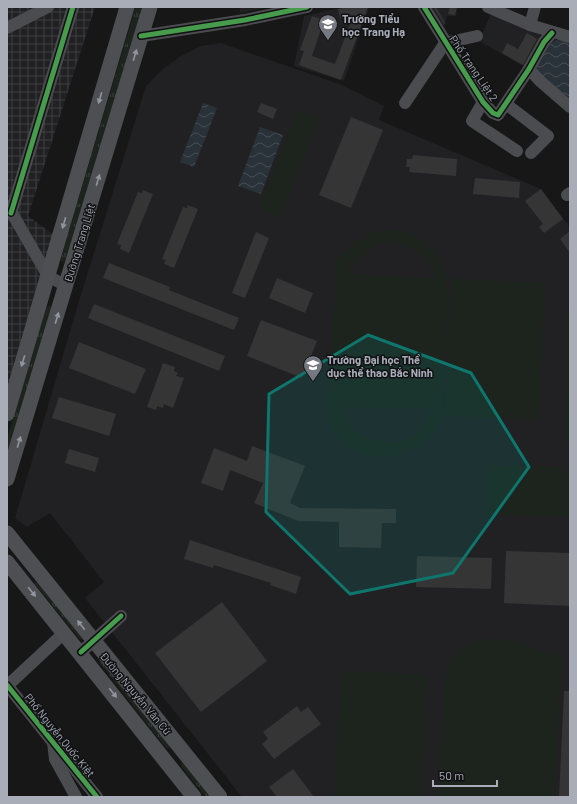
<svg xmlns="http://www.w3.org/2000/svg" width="577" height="804" viewBox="0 0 577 804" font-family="Barlow,sans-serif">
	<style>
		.built { fill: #212123 }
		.industrial { fill: url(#industrial-grid) }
		.grass { fill: url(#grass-tufts) }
		.green { fill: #1d241e; fill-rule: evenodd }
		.water { fill: url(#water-waves) }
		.building { fill: #353536 }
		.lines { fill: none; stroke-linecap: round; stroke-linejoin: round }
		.minor { stroke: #4b4c50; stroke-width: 12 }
		.major { stroke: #4d4f52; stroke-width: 15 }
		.cycleway-casing { stroke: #111113; stroke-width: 8 }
		.cycleway { stroke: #469c4c; stroke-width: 5 }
		.oneway { fill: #91969e }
		.marked { fill: #0f766e; fill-opacity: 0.2; stroke: #0f766e; stroke-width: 3; stroke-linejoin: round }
		.labels { text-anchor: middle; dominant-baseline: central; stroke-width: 3; stroke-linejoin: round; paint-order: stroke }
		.poi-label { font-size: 11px; font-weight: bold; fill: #a8adb8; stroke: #111113; text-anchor: start }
		.street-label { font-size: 11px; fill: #a8adb8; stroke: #111113 }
	</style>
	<defs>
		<pattern id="industrial-grid" width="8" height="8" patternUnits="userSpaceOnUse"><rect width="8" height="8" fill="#212123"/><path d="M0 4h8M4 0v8" fill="none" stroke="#3e3f41"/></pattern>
		<pattern id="grass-tufts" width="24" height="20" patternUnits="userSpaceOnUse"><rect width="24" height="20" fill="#1d241e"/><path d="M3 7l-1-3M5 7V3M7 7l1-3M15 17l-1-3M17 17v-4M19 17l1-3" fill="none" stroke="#3b413d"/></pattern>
		<pattern id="water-waves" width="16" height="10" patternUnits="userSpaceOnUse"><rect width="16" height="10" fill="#2a3239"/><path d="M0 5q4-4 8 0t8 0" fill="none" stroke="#464d54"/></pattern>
	</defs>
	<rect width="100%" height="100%" fill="#171717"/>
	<!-- built -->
	<g class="built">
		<path d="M240 7H270L240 13Z"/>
		<path d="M345 7H369L344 81 294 66 304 16Z"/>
		<path d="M424 7H458L456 16H447L445 25 438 30Z"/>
		<path d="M491 14 541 34 543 38 525 67 479 41Z"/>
		<path d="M221 43 342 85 384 106 379 120 541 189 570 227V797H242L85 598 104 582 50 513 27 527 15 518 79 301 146 86 164 68 181 56 201 46Z"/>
	</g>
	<!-- industrial -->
	<path class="industrial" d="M7 7H95L28 216 55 236 7 396Z"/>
	<!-- grass -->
	<g class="grass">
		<path d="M136 7H142L71 247 63 263 61 260 65 244Z"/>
		<path d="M50 306 52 309 7 456V439L45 311 46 307Z"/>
		<path d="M36 581 83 638 82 640 79 638 35 584Z"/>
		<path d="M98 660H100L169 746V749L166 748Z"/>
		<path d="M182 763 185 764 211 797H206L181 766Z"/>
	</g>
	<!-- green -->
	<g class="green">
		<path d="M298 109 320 118 280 217 259 208Z"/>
		<path d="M390 230C431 233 448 261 448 298L443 411C434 460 357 472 334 430 329 420 329 410 328 400L336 263C347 244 368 233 390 230ZM382 242C406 242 429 252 435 278L348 274 360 256ZM342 405 343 407 431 409C421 460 342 447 342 405Z"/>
		<path d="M451 278 545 283 539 420 445 416Z"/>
		<path d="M569 300H570V443H563Z"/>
		<path d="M489 465 562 467V470H570V517L487 515Z"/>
		<path d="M496 638 522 642 540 652 562 653 554 797H437L446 667C460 647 471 639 496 638Z"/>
		<path d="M345 671 422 674 427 676 421 797H334L341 677Z"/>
	</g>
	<!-- water -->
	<g class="water">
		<path d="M556 40 570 41V99L535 70C536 59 547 45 556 40Z"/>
		<path d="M203 103 217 108 194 167 180 162Z"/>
		<path d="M260 127 283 135 261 194 238 186Z"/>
	</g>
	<!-- building -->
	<g class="building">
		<path d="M349 7H368L341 80 299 65 304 51 300 50 312 16 324 20 312 56 335 64 353 16 340 18 338 9Z"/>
		<path d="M433 7H436L445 23 444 24Z"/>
		<path d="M450 7H457L455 15 448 14Z"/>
		<path d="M527 33 537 39 523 65 502 53 507 43 518 49Z"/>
		<path d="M261 103 277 109 273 119 257 112Z"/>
		<path d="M351 117 383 130 351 208 319 195Z"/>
		<path d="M413 155 457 159 456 176 409 172 410 167H406L407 159H412Z"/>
		<path d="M475 178 520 182 519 198 473 194Z"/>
		<path d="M541 189 563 219 544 233 539 227 543 224 525 201Z"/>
		<path d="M143 190 153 194 129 253 120 249 121 245 117 244 138 192 142 193Z"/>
		<path d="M188 205 198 209 174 268 164 264 166 260 162 259 183 207 187 208Z"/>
		<path d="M570 231V253L560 239Z"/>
		<path d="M256 232 269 238 245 298 232 293Z"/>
		<path d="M109 263 170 287 169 290 239 318 234 330 103 278Z"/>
		<path d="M277 278 313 293 305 313 269 298Z"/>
		<path d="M94 304 225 356 219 371 88 318Z"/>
		<path d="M261 320 317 341 302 378 247 356Z"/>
		<path d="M79 342 146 369 135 394 69 368Z"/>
		<path d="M163 363 175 367 174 371 178 373 176 376 184 378 173 408 164 404 163 408 157 406 156 410 147 407Z"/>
		<path d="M59 397 116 414 109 436 52 418Z"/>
		<path d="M252 446 305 466 290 503 300 508 396 509V523H382L381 548 339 547V522L298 521 254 503 263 483 230 470 223 491 201 483 214 448 247 461Z"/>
		<path d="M69 449 99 458 95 472 65 463Z"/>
		<path d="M190 540 301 577 296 594 270 585 271 583 214 565 213 568 184 559Z"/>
		<path d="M506 551 570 553V606L504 603Z"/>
		<path d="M417 556 492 558 491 589 416 587Z"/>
		<path d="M222 602 267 661 201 712 155 653Z"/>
		<path d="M564 691H570V797H559Z"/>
		<path d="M297 706 301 712 308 707 321 724 274 759 262 744 268 739 263 732Z"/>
		<path d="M293 769 314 797H277L269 787Z"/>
	</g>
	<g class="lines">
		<!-- minor -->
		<g class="minor">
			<path d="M424 7 483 102 493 113 498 115 529 69 544 42 552 33"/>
			<path d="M488 7 530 25 570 37"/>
			<path d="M530 25 535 7"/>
			<path d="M7 28 48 7"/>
			<path d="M141 36 245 20 307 7"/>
			<path d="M529 69 540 81 570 107"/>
			<path d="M483 102 472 121 517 151"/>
			<path d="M405 103 445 43 477 36"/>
			<path d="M506 104 548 136 531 153"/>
			<path d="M567 195 570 193"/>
			<path d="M8 206 48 276 66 286"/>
			<path d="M11 213 73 7"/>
			<path d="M81 652 121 616"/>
			<path d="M7 685 97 797"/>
			<path d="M7 686 64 633"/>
			<path d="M53 742 55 759 76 797"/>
		</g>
		<!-- major -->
		<g class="major">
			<path d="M7 414 127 7"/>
			<path d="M7 479 150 7"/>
			<path d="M7 533 220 797"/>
			<path d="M7 562 194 797"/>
		</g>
		<defs>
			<g id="cycleway">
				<path d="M424 7 483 102 493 113 498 115 529 69 544 42 552 33"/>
				<path d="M141 36 245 20 307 7"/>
				<path d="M11 213 73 7"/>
				<path d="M81 652 121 616"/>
				<path d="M7 685 97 797"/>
			</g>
		</defs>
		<!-- cycleway casing -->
		<use href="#cycleway" class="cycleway-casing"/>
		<!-- cycleway -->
		<use href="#cycleway" class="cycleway"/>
	</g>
	<!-- one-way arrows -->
	<defs><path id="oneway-solid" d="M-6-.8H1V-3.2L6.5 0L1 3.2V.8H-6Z"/></defs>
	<g class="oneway">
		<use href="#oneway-solid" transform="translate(135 55) rotate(-73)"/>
		<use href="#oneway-solid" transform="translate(100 98) rotate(106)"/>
		<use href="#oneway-solid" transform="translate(98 180) rotate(-73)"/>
		<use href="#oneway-solid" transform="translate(64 223) rotate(106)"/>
		<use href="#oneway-solid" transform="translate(57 318) rotate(-73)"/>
		<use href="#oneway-solid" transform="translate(23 361) rotate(107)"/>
		<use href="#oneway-solid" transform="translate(19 442) rotate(-73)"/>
		<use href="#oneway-solid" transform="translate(32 592) rotate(51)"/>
		<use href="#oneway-solid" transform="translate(81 625) rotate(-128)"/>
		<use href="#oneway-solid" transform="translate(113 693) rotate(52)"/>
	</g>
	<!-- marked area -->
	<path class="marked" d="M368 335 471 373 529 467 453 573 350 594 266 512 269 394Z"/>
	<!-- icons -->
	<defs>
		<symbol id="school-pin" viewBox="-11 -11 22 30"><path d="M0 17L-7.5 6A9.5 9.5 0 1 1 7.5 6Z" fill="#757880" stroke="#111113"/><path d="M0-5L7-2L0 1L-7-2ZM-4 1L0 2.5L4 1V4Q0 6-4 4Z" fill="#fff"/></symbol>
		<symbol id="university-pin" viewBox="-11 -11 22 30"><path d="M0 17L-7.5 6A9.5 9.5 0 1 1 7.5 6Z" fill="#757880" stroke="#111113"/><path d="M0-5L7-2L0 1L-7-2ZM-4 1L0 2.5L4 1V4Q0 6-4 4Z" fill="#fff"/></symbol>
	</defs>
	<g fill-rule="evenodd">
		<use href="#school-pin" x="317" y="13" width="22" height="30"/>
		<use href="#university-pin" x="302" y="354" width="22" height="30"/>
	</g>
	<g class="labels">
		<!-- poi labels -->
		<g class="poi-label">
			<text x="342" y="18">Trường Tiểu<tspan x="342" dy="13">học Trang Hạ</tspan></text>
			<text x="327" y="359">Trường Đại học Thể<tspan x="327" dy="13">dục thể thao Bắc Ninh</tspan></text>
		</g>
		<!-- street labels -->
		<g class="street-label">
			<text transform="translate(474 68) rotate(56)">Phố Trang Liệt 2</text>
			<text transform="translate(79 243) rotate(-73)">Đường Trang Liệt</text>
			<text transform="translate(136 693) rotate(50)">Đường Nguyễn Văn Cừ</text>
			<text transform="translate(60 735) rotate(51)">Phố Nguyễn Quốc Kiệt</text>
		</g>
	</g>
	<!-- border -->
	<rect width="577" height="804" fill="none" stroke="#a8adb8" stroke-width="16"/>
	<!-- scale -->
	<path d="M433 780v6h64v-6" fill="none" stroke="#a8adb8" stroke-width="2"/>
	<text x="439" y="780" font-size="12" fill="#a8adb8" stroke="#111113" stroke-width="3" paint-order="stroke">50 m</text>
</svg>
